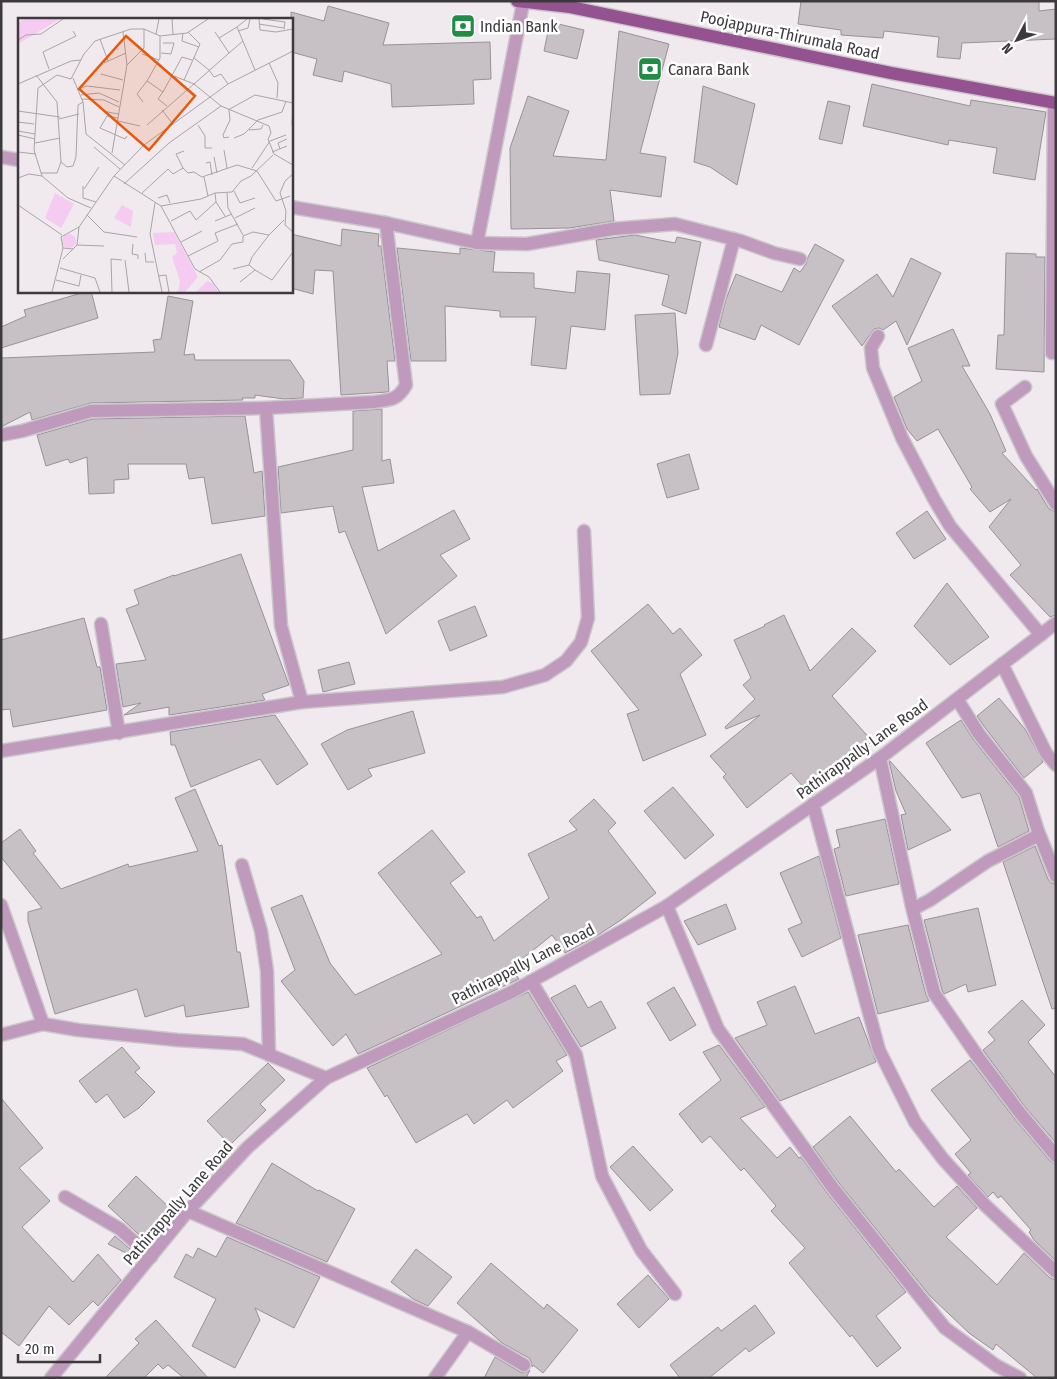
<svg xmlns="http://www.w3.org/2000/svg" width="1057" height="1379" viewBox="0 0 1057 1379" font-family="'Fira Sans Condensed',sans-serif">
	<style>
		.building { fill: #c7c1c6; stroke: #979297 }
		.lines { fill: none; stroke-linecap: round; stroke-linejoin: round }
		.minor-casing { stroke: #ccc7cb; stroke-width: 15 }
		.major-casing { stroke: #ccc7cb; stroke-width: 15 }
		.minor { stroke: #bf9abc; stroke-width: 12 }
		.major { stroke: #955291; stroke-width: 12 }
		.labels { text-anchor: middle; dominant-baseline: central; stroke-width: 5; stroke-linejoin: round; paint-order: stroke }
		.poi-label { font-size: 16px; fill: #3c3a3c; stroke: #fff; text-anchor: start }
		.street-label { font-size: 16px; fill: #3c3a3c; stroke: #fff }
		.inset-road { fill: none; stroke: #a8a4a7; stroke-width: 1 }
		.view { fill: #e8590c; fill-opacity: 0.15; stroke: #e8590c; stroke-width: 2.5 }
		.inset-edge { fill: none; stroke: #3c3a3c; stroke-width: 2.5 }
	</style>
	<rect width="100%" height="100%" fill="#f0eaef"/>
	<!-- building -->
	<g class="building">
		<path d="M801 1H1039V11L1056 9V39L962 43 960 59 937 57 939 37 884 31 883 38 841 35V30L798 24Z"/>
		<path d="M328 6 389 23 383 45 490 42 491 79 473 80 474 104 392 107 391 84 344 71 342 82 313 75 317 59 291 52V12L324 21Z"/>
		<path d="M550 22 584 30 577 59 544 51Z"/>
		<path d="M619 31 669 44 640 153 666 157 661 197 610 190 614 221 569 228 511 229 510 148 528 96 569 111 553 156 606 160Z"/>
		<path d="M872 84 970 106 971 100 1046 112 1035 180 993 173 997 148 949 140 948 145 863 126Z"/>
		<path d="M703 86 755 104 737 185 710 167 694 162Z"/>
		<path d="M828 101 850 106 842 144 819 139Z"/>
		<path d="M342 229 379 234 378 246H381L395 361H387L389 391 387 392 341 395 333 271 315 270 313 294 291 288V234L341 246Z"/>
		<path d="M635 235 675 243 677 237 701 242 686 314 662 305 669 275 599 260 596 240Z"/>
		<path d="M815 244 844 260 799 345 761 325 755 340 719 327 726 299 736 274 782 292 794 268 800 272 806 264 808 257Z"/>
		<path d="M397 248 460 254V248L495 252 493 272 534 273V288L575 293 577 271 610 274 605 330 571 326 566 369 531 365 536 317H500V311L445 306 446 361H411Z"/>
		<path d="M1006 253 1036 254V257H1045L1044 372 996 369 998 335H1004Z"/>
		<path d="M911 258 941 273 907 345 896 321 883 330 879 328 874 329 862 346 832 306 877 274 893 297Z"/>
		<path d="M88 291H91L98 318 1 348V327L26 316 24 310Z"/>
		<path d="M168 296 193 301 184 355 194 354 195 360H290L304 381 303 398 284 399 255 395V398H242L243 400 91 403 32 420 30 412 1 427V358L155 352 153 340 161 339Z"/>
		<path d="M675 313 678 353 670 394 640 395 635 315Z"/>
		<path d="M953 329 970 366H962L990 414 1006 451 1002 453 1036 490 1037 489 1049 509 1056 512V615L1050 617 1010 575 1021 565 989 527 1011 499 990 512 970 489 972 487 938 429 917 441 907 429 894 397 922 381 908 348Z"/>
		<path d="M382 409V461L390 459 394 483 362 487 378 551 454 510 470 539 440 555 457 576 386 634 345 531 339 533 333 506 281 513 278 467 353 450V411Z"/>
		<path d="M245 416 254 473 262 471 265 516 212 524 204 477 189 479 186 464H128L129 479 114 480V493L89 494 87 457 70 463 68 459 46 466 37 435 92 419Z"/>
		<path d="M689 454 699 489 667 498 657 464Z"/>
		<path d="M927 511 946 539 914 559 896 533Z"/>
		<path d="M241 554 289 685 262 694 265 700 169 715V707L124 715 141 703 123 707 116 664 146 660 126 609 139 604 134 590 174 575V576Z"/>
		<path d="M947 583 989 637 950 665 914 626Z"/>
		<path d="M648 604 673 634 680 628 702 655 680 674 706 735 643 761 627 714 639 710 591 651Z"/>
		<path d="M475 606 487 636 450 651 438 621Z"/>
		<path d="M784 615 810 671 852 628 876 651 832 696 872 741 811 796 791 773 747 808 723 777 726 774 710 756 760 715 726 729 725 727 755 699 743 685 751 678 734 640 765 626 764 625Z"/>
		<path d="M84 618 97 667H100L107 710 13 727 10 709 1 710V640Z"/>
		<path d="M349 662 355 684 323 692 318 670Z"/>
		<path d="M999 698 1025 729 1043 762 1024 778 986 729 977 716Z"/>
		<path d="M413 711 425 753 368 769 372 776 348 790 321 744 347 730Z"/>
		<path d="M275 715 308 764 277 785 260 759 191 787 175 745H171L170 732Z"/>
		<path d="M961 720 973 739 1019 797 1029 831 998 847 980 793 962 798 926 743Z"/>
		<path d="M889 761H890L951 830 908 850 901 815 906 814 896 791Z"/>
		<path d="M673 787 714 835 685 859 644 811Z"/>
		<path d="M195 789 219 846 222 845 237 952H240L249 1007 186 1017 184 1005 145 1017 137 989 55 1014 28 921V912L42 908 1 857V843L20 829 36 851 33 853 61 889 128 864 129 867 198 851 175 798Z"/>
		<path d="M594 799 616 823 608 831 656 893 621 920 598 935 565 953 552 935 511 968 519 979 358 1054 346 1034 333 1046 281 981 295 970 271 908 302 895 330 963 355 995 442 954 378 873 432 830 465 872 450 883 477 918 481 916 494 941 549 898 528 854 577 830 569 821Z"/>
		<path d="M885 819 899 884 846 896 834 849 840 847 836 830Z"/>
		<path d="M1035 846 1048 879 1051 883 1056 884V1008L1052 1009 1003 862Z"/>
		<path d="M819 856 841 938 802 957 788 929 802 923 780 873Z"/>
		<path d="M726 904 736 929 698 945 684 921Z"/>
		<path d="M978 908 996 985 968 992 966 984 944 994 942 990 924 920Z"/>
		<path d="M908 925 926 995 929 1001 878 1014 858 935Z"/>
		<path d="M575 985 588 1008 601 1001 616 1028 581 1047 551 998Z"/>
		<path d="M795 986 815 1034 859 1017 876 1062 780 1101 735 1038 767 1025 757 1002Z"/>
		<path d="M674 987 696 1025 670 1041 647 1003Z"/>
		<path d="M528 992 567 1055 556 1061 563 1071 513 1108 507 1100 474 1124 467 1114 416 1143 387 1095 385 1097 367 1068Z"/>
		<path d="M1022 1000 1045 1025 1028 1042 1056 1077V1143L1026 1108 983 1050 995 1040 988 1032Z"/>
		<path d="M719 1045 765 1107 740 1118 777 1158 790 1147 799 1158 801 1157 827 1193 906 1292 876 1316 901 1348 877 1367 852 1335 850 1337 789 1263 805 1248 771 1211 776 1206 744 1168 741 1171 710 1136 702 1143 679 1114 721 1080 703 1052Z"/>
		<path d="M122 1047 140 1068 135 1072 155 1092 139 1108 124 1118 107 1094 96 1103 79 1081Z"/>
		<path d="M970 1060 1014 1118 1050 1161 1056 1164V1261L1034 1240 1029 1232 1031 1230 1001 1196 998 1198 993 1192 988 1197 968 1175 971 1173 955 1154 971 1140 931 1090Z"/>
		<path d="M268 1063 285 1080 260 1104 266 1110 230 1145 207 1121Z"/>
		<path d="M1 1098 43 1148 19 1168 50 1201 22 1227 73 1282 98 1254 121 1280 98 1306 93 1301 69 1325 49 1306 19 1346 1 1332Z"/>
		<path d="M850 1116 896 1172 899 1169 934 1207 957 1186 977 1208 946 1237 997 1285 1024 1253 1050 1278 1056 1280V1378H1037L996 1344 993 1350 969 1333 930 1296 839 1183 813 1147Z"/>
		<path d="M633 1146 673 1190 650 1211 610 1167Z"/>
		<path d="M272 1163 318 1191 319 1190 355 1209 327 1262 236 1223Z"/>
		<path d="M136 1176 173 1211 150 1236 155 1239 150 1245 108 1206Z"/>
		<path d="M115 1236 139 1257 138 1259 108 1244Z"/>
		<path d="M227 1237 320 1277 294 1328 255 1308 260 1320 235 1368 192 1346 216 1299 174 1277 186 1254 193 1258 198 1248 216 1257Z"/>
		<path d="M416 1249 452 1277 428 1306 413 1299 391 1282Z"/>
		<path d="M491 1263 544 1309 547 1304 578 1330 543 1373 533 1365 532 1367 531 1361 529 1358 502 1343 457 1303Z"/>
		<path d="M648 1275 669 1299 639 1328 617 1304Z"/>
		<path d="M755 1305 775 1333 749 1352 746 1348 709 1378H680L670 1365 718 1327 721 1331Z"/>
		<path d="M156 1320 208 1378H184L168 1365 163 1369 158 1364 144 1378H105L139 1343 135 1339Z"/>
		<path d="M495 1357 520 1372 524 1373 530 1370 526 1378H484Z"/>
	</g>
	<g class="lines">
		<defs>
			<g id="minor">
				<path d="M1 157 19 160"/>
				<path d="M291 207 386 223 477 243 527 244 612 229 675 224 741 241 774 253 800 259"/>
				<path d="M477 243 523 3"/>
				<path d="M878 336 871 348 873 368 902 438 934 499 950 526 1041 635"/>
				<path d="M706 345 734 239"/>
				<path d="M1052 353 1054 103"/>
				<path d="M1025 387 1002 404 1026 456 1056 504"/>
				<path d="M1 435 22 431 91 411 266 408"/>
				<path d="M101 624 119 733"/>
				<path d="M1002 664 1046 753 1056 765"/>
				<path d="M957 699 979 734 1026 793 1038 831 1056 876"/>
				<path d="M302 702 503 687 545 675 566 661 581 642 588 618 584 531"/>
				<path d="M1 751 302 702 281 626 266 408 374 402C390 400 398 400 406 385L386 223"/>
				<path d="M880 758 912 907 934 993 978 1057 1020 1113 1056 1156"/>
				<path d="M813 804 879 1050 915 1122 943 1159 986 1206 1056 1272"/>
				<path d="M242 865 261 931 267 971 269 1055"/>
				<path d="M1 905 43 1024"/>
				<path d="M667 906 718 1029 833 1188 945 1328 997 1366 1020 1378"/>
				<path d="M913 909 930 900 988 861 1039 835"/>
				<path d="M531 981 576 1055 602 1176 641 1250 675 1294"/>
				<path d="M1 1035 43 1024 78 1030 177 1040 243 1044 326 1078"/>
				<path d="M65 1197 120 1229 151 1257"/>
				<path d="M188 1211 468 1332 524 1365"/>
				<path d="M51 1378 188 1211 248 1147 326 1078 510 993 667 906 880 758 1056 623"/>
				<path d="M435 1378 468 1332"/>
			</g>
			<path id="major" d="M517 1 570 7 891 73 1056 103"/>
		</defs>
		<!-- minor casing -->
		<use href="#minor" class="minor-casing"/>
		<!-- major casing -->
		<use href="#major" class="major-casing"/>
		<!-- minor -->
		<use href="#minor" class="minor"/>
		<!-- major -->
		<use href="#major" class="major"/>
	</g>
	<!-- icons -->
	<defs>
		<symbol id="bank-square" viewBox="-11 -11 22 22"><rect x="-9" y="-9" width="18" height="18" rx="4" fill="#218c43" stroke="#fff"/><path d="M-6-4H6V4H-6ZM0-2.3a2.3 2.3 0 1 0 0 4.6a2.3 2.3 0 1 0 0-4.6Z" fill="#fff"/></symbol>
	</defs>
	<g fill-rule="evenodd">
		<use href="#bank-square" x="449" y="12" width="28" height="28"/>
		<use href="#bank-square" x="636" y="55" width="28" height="28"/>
	</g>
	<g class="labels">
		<!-- poi labels -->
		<g class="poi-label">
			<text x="480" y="26">Indian Bank</text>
			<text x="668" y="69">Canara Bank</text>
		</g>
		<!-- street labels -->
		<g class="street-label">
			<text transform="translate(790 35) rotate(12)">Poojappura-Thirumala Road</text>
			<text transform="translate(862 749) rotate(-36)">Pathirappally Lane Road</text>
			<text transform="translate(523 964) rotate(-27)">Pathirappally Lane Road</text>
			<text transform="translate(178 1203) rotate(-49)">Pathirappally Lane Road</text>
		</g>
	</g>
	<!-- overview -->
	<g transform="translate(18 18)">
		<rect width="275" height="275" fill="#f0eaef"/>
		<path d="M6 1H42L0 26V5ZM37 175 56 186 43 210 27 200ZM104 187 115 193 113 209 96 200ZM156 214 180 259 167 274H160L162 263 154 239 159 235 157 226 137 227 135 215ZM44 223a7 7 0 1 1 14 0a7 7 0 1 1-14 0ZM189 263 195 265 200 274H178Z" fill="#f5cbf1"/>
		<path class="inset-road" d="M154 1 155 16M229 1 219 9 237 52M241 1 242 12 258 14 275 11M245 1 267 4 266 11M241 6 266 10M220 13 230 10 232 1M165 15 164 23 181 29M138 16 141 1M142 18V40L129 63 145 74 140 81 149 88M201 20 219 9M82 21 90 43M0 22 8 17 23 16 45 1M143 35 153 36 156 25H145M211 35 225 23M124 36 141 42M176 40 191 52M86 45 108 35M251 45 260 65 259 80M109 47 126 30V11M31 51 25 34 58 18 55 13M191 52 196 59 203 56 210 66M83 56 105 62M18 57 39 84 43 144 49 149 55 148 58 139 60 87 65 84M156 58 176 66 211 35 197 14M55 60 65 84 68 116 107 147M166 62 182 26 170 14M0 66 53 43 63 42M59 71 69 68 102 72M145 74 164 39 174 42M63 77 81 75 101 84M64 81 86 82 101 89M125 84 119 76 129 63M144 92 154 105M210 92 237 77 275 85M0 93 42 99M85 93 100 96M100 100 89 98 82 110 107 121 109 118M41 101 61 96M100 103 122 108M0 104 16 106M129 107 176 66 203 88 251 108 253 115 250 121 256 136 275 147M180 107 187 118V130H194M274 107 275 87M231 112 243 111 245 107M0 113 17 116M113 116 126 127M0 117 17 121M211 119 206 120 205 117 212 102 211 92M216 120 226 116 240 102 264 94 268 83M17 125 42 120M76 129 102 151M262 131 260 125 269 121M206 132 209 150M0 134 18 136M254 134 269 128M94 135 109 47 105 14M196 139 199 155M188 145 192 144 194 157M165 150 158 136 166 133M234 150 252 123 268 117M23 155H39L43 144M275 156 267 163 262 175 268 193 267 207 275 214M24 158 16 132 20 70 39 57 53 61 66 36 77 23 113 11H126L142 18 169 15 190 1M96 158 143 188 177 251 191 259 202 274M186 159 190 178M0 160 11 156 24 158 50 180 73 190M106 166 151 125 203 88M65 168V180L78 184M66 171 81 149M216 173 222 185 237 180M197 175 198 184 207 198M209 175 210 190 225 217M123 176 150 151 155 156 165 150 170 155 176 154 184 159 219 147 239 153 258 183 272 178M140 180 149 177 152 185M137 185 132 216 144 274M0 187 44 217M143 188 183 181 197 175 214 174 223 163 233 158 255 137M69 197 86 214 119 219M217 200 237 190M153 203 172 193 178 202 198 184M197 203 214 196M251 217 234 239 231 247 237 252 254 262 275 234M163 224 184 213M115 226 114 236 120 237V241M59 227 86 228M55 231 45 230 43 219 61 209 96 158 126 127 210 66 275 33M127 235 128 244H136M170 238 200 223 197 215 220 206M45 241 59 227 61 209M107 242 111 274M42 250 77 260 82 274M215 251 231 247M181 254 202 242 214 226 225 224V218L235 214 251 217 266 202M140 258 148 257 151 274M38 262 61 268 63 257M222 264 237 252M34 274 45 230M94 274 93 241 104 242"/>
		<path class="view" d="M108 18 177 78 131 132 61 71Z"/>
		<rect width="275" height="275" class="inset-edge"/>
	</g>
	<!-- border -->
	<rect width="1057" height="1379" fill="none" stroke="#3c3a3c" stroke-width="5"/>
	<!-- north arrow -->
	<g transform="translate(1017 40) rotate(229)" stroke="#ffffff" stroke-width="4" paint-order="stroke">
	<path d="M0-4L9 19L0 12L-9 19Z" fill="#3c3a3c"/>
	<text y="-8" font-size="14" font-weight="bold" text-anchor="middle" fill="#3c3a3c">N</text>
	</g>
	<!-- scale -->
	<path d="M18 1354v8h82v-8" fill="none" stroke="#3c3a3c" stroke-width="2.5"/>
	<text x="25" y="1354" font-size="15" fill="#3c3a3c" stroke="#ffffff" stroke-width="4" paint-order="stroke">20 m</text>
</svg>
